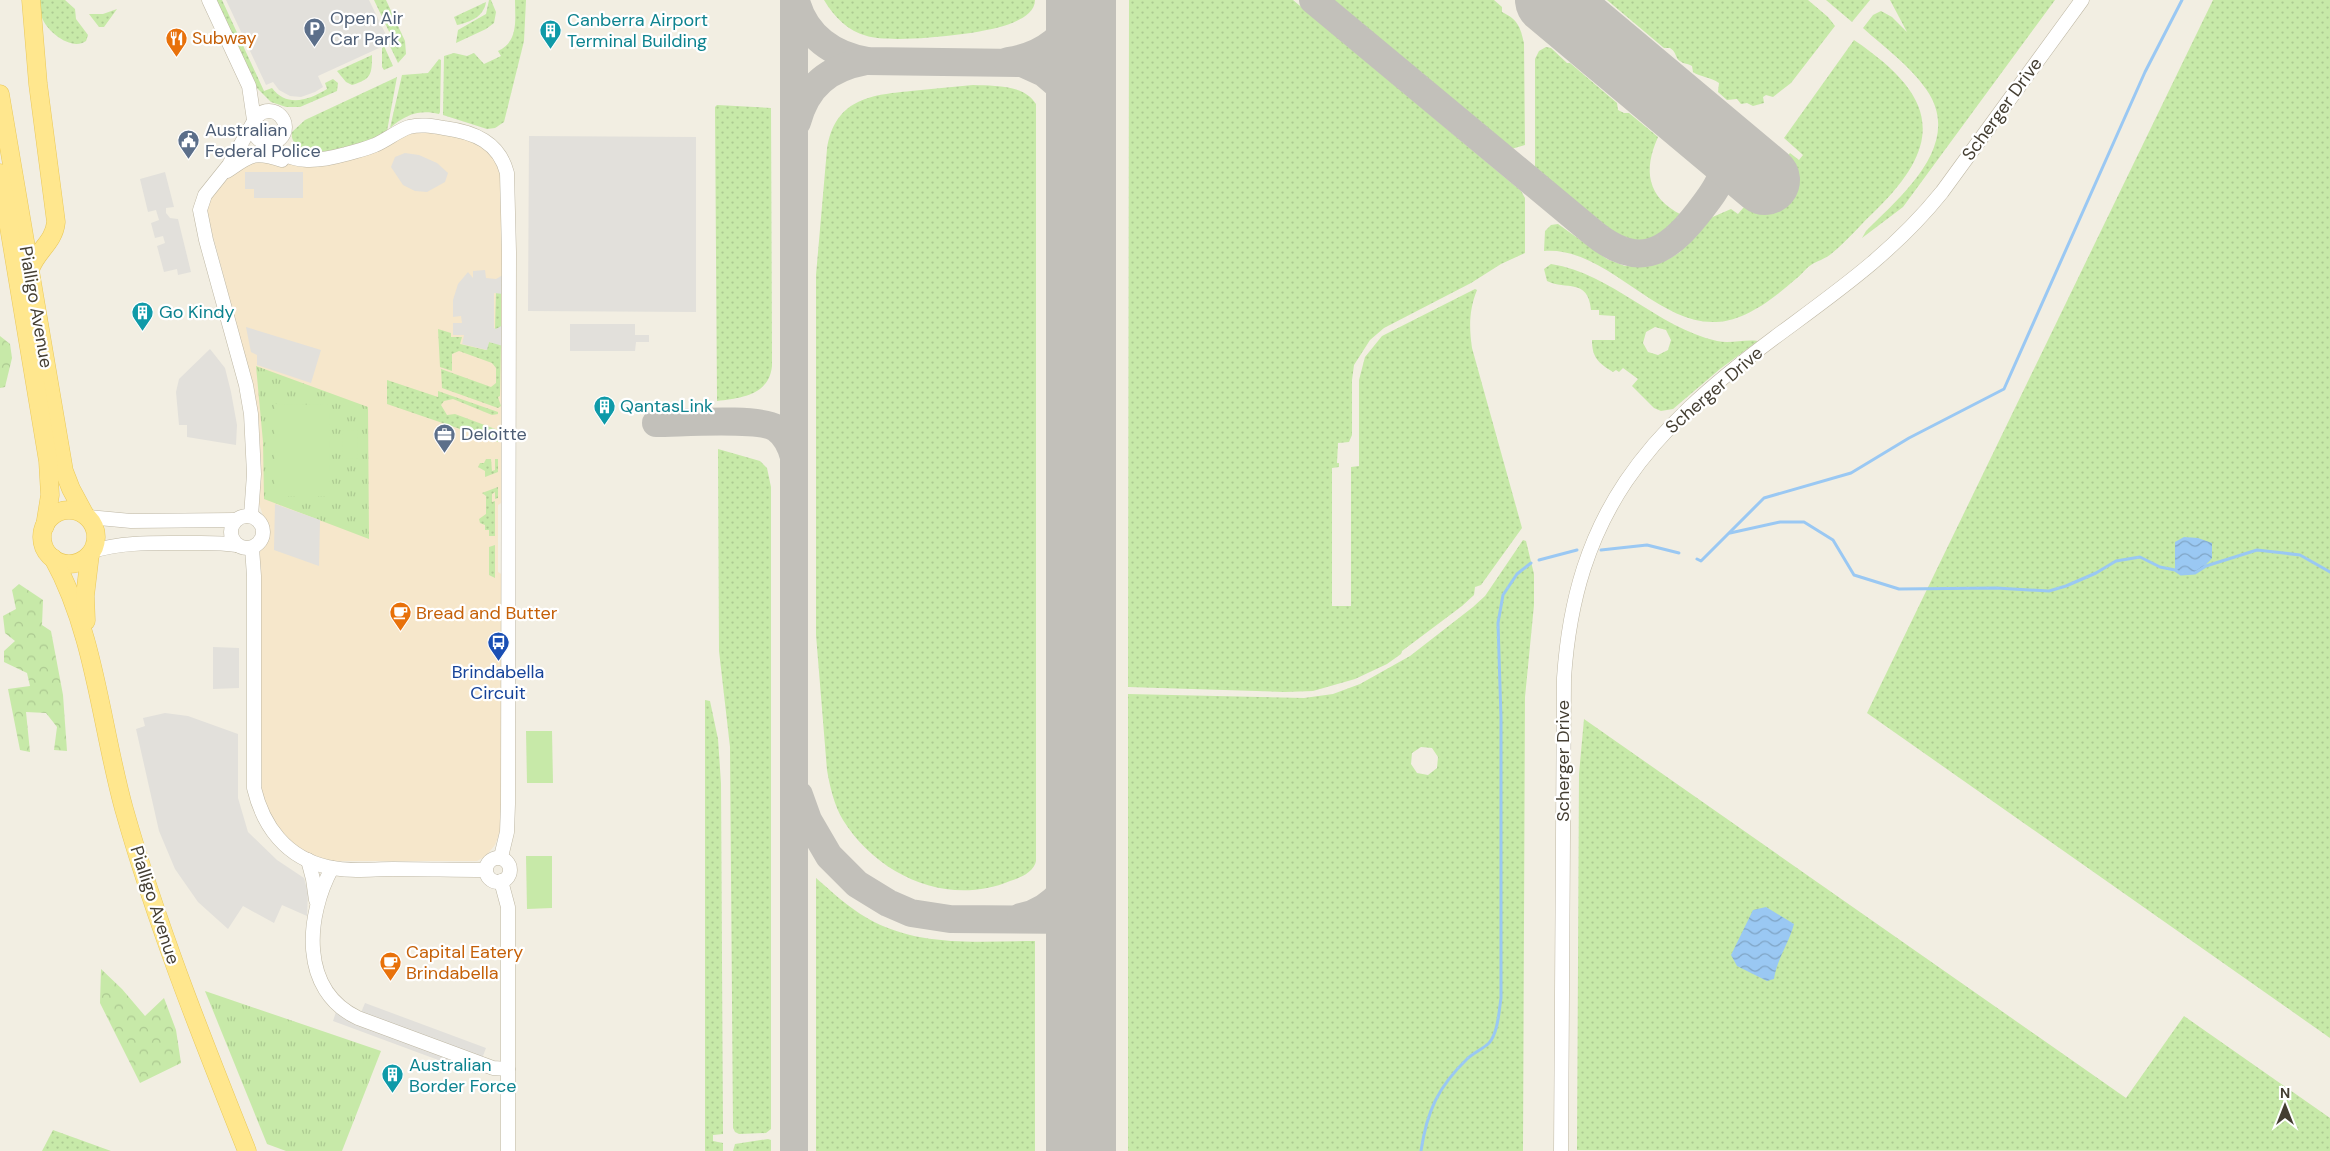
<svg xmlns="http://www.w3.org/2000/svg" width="2330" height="1151" viewBox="0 0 2330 1151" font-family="'DM Sans',sans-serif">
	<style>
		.commercial { fill: #f6e7cb }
		.grass { fill: url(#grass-dots); fill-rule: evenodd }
		.forest { fill: url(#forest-crowns) }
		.park { fill: url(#park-tufts) }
		.pitch { fill: #c7e9a8 }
		.parking { fill: #e2e0db }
		.water { fill: url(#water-waves) }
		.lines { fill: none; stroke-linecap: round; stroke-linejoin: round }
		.stream { stroke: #9ac8f3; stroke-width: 3 }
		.taxiway { stroke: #c2c0ba; stroke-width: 28 }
		.runway { stroke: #c2c0ba; stroke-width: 70 }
		.minor-casing { stroke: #beb7a4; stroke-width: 15 }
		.major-casing { stroke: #e9c859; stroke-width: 19 }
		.minor { stroke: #fff; stroke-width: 14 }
		.major { stroke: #ffe78e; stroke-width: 18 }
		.labels { text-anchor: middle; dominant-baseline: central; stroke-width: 4.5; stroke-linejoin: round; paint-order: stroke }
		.service-label { font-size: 18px; fill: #4e5e75; stroke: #fff; text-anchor: start }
		.culture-label { font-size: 18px; fill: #0d838f; stroke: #fff; text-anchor: start }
		.food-label { font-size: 18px; fill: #c56008; stroke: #fff; text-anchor: start }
		.street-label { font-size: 18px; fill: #443e32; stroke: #fff }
		.transit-label { font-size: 18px; fill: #164399; stroke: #fff }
	</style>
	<defs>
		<pattern id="grass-dots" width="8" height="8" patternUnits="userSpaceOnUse" patternTransform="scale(1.25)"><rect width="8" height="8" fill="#c7e9a8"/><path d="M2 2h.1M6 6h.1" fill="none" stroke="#acc991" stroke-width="1.8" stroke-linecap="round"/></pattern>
		<pattern id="forest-crowns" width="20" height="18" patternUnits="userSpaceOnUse" patternTransform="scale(1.25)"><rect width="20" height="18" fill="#c7e9a8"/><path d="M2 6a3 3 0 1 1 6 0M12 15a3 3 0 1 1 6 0" fill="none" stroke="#acc991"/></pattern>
		<pattern id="park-tufts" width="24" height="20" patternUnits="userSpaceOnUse" patternTransform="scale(1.25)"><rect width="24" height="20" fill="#c7e9a8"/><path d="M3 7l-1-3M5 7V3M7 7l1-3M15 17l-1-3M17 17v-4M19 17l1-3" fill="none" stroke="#acc991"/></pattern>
		<pattern id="water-waves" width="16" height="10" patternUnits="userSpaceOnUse" patternTransform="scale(1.25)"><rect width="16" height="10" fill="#9ac8f3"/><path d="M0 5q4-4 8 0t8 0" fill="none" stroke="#7fa4c5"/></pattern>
	</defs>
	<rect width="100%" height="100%" fill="#f2eee2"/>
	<!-- commercial -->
	<path class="commercial" d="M413 128 470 138 490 151 502 175 503 502 498 505V572L503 575V824L495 845 486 856 477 861H333L317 857 300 849 281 832 266 808 262 791 259 553 266 539 268 530 259 504 261 470 259 424 245 357 206 210 213 194 242 164 264 156 288 163Z"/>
	<!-- grass -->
	<g class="grass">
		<path d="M39 0H65L75 9 76 19 88 35 86 41C72 51 49 33 43 20 40 14 40 7 39 0Z"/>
		<path d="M216 0H222L264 91 272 88C287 108 309 100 327 89L325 83 333 79 338 83 337 91 300 107H286L271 102 257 88Z"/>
		<path d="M374 0H386L405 41 406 54 398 63 389 44 394 42Z"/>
		<path d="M489 0H491L496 12 494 23 486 29 456 43 458 30 486 14Z"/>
		<path d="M515 0H526L524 41 504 122 495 128 487 129 443 115 444 56 454 53 467 56 474 53 484 64 501 56 498 51C519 41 515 20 515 0Z"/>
		<path d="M824 0H1035C1035 12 1022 19 1012 23 988 34 893 44 867 36 848 31 834 17 824 0Z"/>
		<path d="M1129 0H1293L1521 191 1525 198V253L1501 264 1471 283 1384 328 1370 340 1354 365 1352 380V435L1349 442 1338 443 1337 463H1339V467L1332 468V606H1351V467L1359 466V380L1365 357 1382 336 1475 289 1477 290C1469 310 1469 327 1472 348L1522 528 1481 585 1475 587 1474 595 1462 606 1402 651 1401 654 1387 664 1355 679 1313 691 1285 692 1128 687Z"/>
		<path d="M1327 0H1494L1502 7V12C1518 20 1520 26 1524 43L1525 145 1508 150Z"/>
		<path d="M1607 0H1808L1828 17 1835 26 1791 83 1773 97 1766 95 1763 97 1764 103 1753 106 1747 103 1741 104 1737 99 1727 100 1718 92 1719 83C1711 77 1700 77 1693 72L1692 66C1687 63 1681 64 1677 58 1675 54 1675 51 1670 48H1664Z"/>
		<path d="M1826 0H1870L1852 22Z"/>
		<path d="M1890 0H2055L1903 207 1862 238 1866 231C1901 196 1965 144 1926 89 1910 66 1884 47 1863 28L1873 15 1881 11 1892 17 1907 32Z"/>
		<path d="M2213 0H2330V1038L1867 713Z"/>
		<path d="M486 2C484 16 471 22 457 25L454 17Z"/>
		<path d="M117 9 104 27H99L89 14H103Z"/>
		<path d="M1854 40C1932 93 1949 138 1877 209 1862 223 1847 241 1831 254 1825 259 1817 261 1811 265 1806 268 1802 274 1797 278 1775 297 1746 321 1716 322 1656 325 1606 246 1544 251L1545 231 1551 225 1558 224 1607 259 1625 266H1643L1669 259 1680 252 1708 219 1731 209 1738 214 1790 153 1799 160 1803 155 1784 138Z"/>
		<path d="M384 46 393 66 384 70 382 67V48Z"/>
		<path d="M1546 47 1551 48 1567 63H1570L1617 103 1618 110 1624 113H1629L1658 137C1643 170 1647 198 1682 215L1675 227 1656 241 1639 245 1625 243 1609 235 1535 174V59L1539 51Z"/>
		<path d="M372 55C372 75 371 79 352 85L346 82 337 71Z"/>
		<path d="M439 59 441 60 440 112 439 114C419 109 405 115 390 128L402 75 428 73Z"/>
		<path d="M397 77 387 131C369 143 316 162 298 146 293 142 291 138 292 132L305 120Z"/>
		<path d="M973 85C993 86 1024 84 1036 104V861C1034 872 1020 878 1010 881 948 907 878 876 843 820 834 805 830 787 827 770L816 635V275L827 149C835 100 868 95 911 91 931 89 952 87 973 85Z"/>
		<path d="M717 105 771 108 772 366C769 395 742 398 717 401L715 107Z"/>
		<path d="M1551 264C1613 274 1656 327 1717 341 1731 344 1744 339 1758 341L1720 369 1673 409 1661 411 1654 408 1632 386 1638 379 1623 368 1619 372 1616 370 1613 372C1598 363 1592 357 1592 340H1615V316L1599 315V310H1591C1588 277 1566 291 1547 281L1544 269ZM1655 327 1666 330 1671 340 1668 350 1658 355 1648 352 1643 343 1646 332Z"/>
		<path d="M496 291 501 293V328L495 329Z"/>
		<path d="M438 329 451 333V337H462L460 344 486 350 489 342 501 344 500 396 498 397 501 406 498 408 442 388 441 369 491 387 496 383V368L492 363 459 351 452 354V371L440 367Z"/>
		<path d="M387 380 438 397V391L498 412V414L492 415 453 399 444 401 441 405 447 415 455 414 498 430V442L387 404Z"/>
		<path d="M718 449 760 461 767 468 771 487V1129L766 1133 739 1134 735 1132 733 1128 730 747 719 651Z"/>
		<path d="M486 459H491L492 471 495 470V459H498V472L485 477V471L478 467 480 463H484Z"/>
		<path d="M498 487V498L495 499V492L492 494V502L495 501V536H489V530H485V525L480 523 479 519 486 514V496L482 493Z"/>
		<path d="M1523 540 1526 541 1534 574V605L1525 697 1523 1151H1128V694L1304 698 1333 694 1360 684 1410 656 1473 607 1485 596ZM1421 747 1432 748 1438 757 1437 768 1428 775 1417 773 1411 764 1412 753Z"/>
		<path d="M495 545V578L489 575V547Z"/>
		<path d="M705 700 710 701 718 739 721 783 723 1134 713 1135V1141L723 1143V1151H705Z"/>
		<path d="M1584 719 2126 1098 2184 1016 2330 1118V1151L1577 1150 1579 774Z"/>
		<path d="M816 878C832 892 848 907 867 918 919 948 978 941 1035 941V1151H816Z"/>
		<path d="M53 1130 111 1151H42Z"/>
		<path d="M768 1139 771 1140V1151H733L735 1144Z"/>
	</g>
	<!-- forest -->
	<g class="forest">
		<path d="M0 336 10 344 12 358 5 387 0 388Z"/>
		<path d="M19 584 43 600 42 625 51 631 63 695 67 751 54 750 57 727 46 713 26 712 30 752 20 750 8 689 30 686 27 673 4 662V651L15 641 5 633 3 616 16 609 12 590Z"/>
		<path d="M101 969 122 989 145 1016 164 998 176 1030 181 1063 140 1083 100 1003Z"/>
	</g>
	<!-- park -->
	<g class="park">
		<path d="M256 366 368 407 369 539 264 499 263 442Z"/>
		<path d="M205 991 381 1051 342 1151H286L267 1144Z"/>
	</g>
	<!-- pitch -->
	<g class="pitch">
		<path d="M275 404 330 405 329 496H275Z"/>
		<path d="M343 430 358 431 357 459 342 458Z"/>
		<path d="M526 731H552L553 783H527Z"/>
		<path d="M526 856H552V908L527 909Z"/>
	</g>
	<!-- parking -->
	<g class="parking">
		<path d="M226 0H369L390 43 318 76 323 87 315 92 301 97 290 96 279 90 273 82 266 85Z"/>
		<path d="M529 136 696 137V312L528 311Z"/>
		<path d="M405 153 419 155 437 163 448 173 445 182 427 192 415 191 403 185 391 167 395 157Z"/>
		<path d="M165 172 174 207 166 208V213L170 218 178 219 191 272 178 275 177 269 164 272 157 246 165 243 163 236 155 238 151 223 159 220 156 210 148 212 140 179Z"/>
		<path d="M245 172H303V198H254V189H245Z"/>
		<path d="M485 270 486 278 496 279 503 275V294L494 293V328L496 329 503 325V346L489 342 487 350 462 344 464 335H453V323H462L461 316 453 317V300L458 284 468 272 473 278V271Z"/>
		<path d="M570 324H635V335H649V342H636L635 351H570Z"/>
		<path d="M246 327 321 350 311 383 257 365V355L251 352Z"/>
		<path d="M210 349 225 368 231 392 237 425 236 445 187 437V425H179L176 392 179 379Z"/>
		<path d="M275 504 320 520 319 566 274 550Z"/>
		<path d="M213 647 239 648V688L213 689Z"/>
		<path d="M165 713 188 716 238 734V798L248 832 277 860 304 878 308 893 307 916 282 905 274 923 243 906 228 929 198 902 175 869 159 831 136 729 145 726 143 718Z"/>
		<path d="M365 1003 486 1048 476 1074 333 1021 336 1012 358 1020Z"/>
	</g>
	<!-- water -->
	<g class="water">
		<path d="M2184 537 2198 538 2212 543V558C2203 569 2189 580 2175 570V542Z"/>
		<path d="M1766 907 1794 924C1789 943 1777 959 1774 979L1767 981 1737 966 1731 955 1753 910Z"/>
	</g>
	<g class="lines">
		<!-- stream -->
		<g class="stream">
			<path d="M1730 533 1780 522H1804L1833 540 1854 575 1899 589 1996 588 2049 591 2066 586 2096 573 2116 561 2140 557 2160 567 2175 570 2181 574 2195 573 2206 566 2257 550 2300 555 2330 572"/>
			<path d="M1601 550 1647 545 1679 553"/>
			<path d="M1697 559 1701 561 1764 498 1851 473 1909 438 2004 389 2145 72 2182 0"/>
			<path d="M1539 560 1577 550"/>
			<path d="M1421 1151C1427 1111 1438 1087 1467 1059 1473 1053 1483 1049 1489 1043 1498 1033 1499 1011 1501 998V718L1498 623 1503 595 1517 574 1531 563"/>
		</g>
		<!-- taxiway -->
		<g class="taxiway">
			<path d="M1313 0 1591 231C1636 269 1665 256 1698 213 1719 186 1732 171 1714 138"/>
			<path d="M796 1C805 36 834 56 868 61L1022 63 1044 73 1064 90 1076 110 1081 125"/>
			<path d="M1008 61C1042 56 1072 36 1079 0"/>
			<path d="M797 122C807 85 829 68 866 61"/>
			<path d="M656 423C681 423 758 417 776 428 786 435 791 446 794 457"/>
			<path d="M799 795 808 820 829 856 857 884 888 903 911 913 950 919 1081 920"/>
			<path d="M1021 917C1055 910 1076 880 1081 847"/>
			<path d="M794 1151V0"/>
		</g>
		<!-- runway -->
		<g class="runway">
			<path d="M1550 0 1765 180"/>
			<path d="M1081 1151V0"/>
		</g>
		<defs>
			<g id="minor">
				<path d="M209 0 249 86 254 120"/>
				<circle cx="269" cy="127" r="16"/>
				<path d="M267 143C291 165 317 162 346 154 356 151 366 149 375 145 387 140 397 131 409 127 421 124 432 126 444 128 474 132 499 142 507 173L509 252 508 804 507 832 501 857"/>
				<path d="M227 171C251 155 253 151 282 160"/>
				<circle cx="247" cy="532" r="16"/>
				<path d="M251 516 254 474 251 414 246 385 206 240 200 210 205 195 229 165 253 123"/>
				<path d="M88 517 131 521 235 520"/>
				<path d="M252 548 254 576V788C263 826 286 858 328 867 348 872 372 869 393 869 424 869 455 870 485 870"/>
				<path d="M92 551C123 542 152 543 183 543 202 543 219 542 237 545"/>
				<circle cx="498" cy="870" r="12"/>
				<path d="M308 860 313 879 316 900"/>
				<path d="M332 868C306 916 299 990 358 1018L493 1068 508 1069"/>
				<path d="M501 881 508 907V1151"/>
				<path d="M1561 1151 1564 678C1575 513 1648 432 1774 338 1836 292 1893 253 1942 192L2082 0"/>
			</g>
			<g id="major">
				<path d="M0 94 64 471 71 489 85 515"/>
				<path d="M0 173 48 461 50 495 45 526"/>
				<path d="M30 270C36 251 54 243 56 222L38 84 31 0"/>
				<circle cx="69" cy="537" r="27"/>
				<path d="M53 558C95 634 101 726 124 809 157 926 202 1038 247 1151"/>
				<path d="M86 621 85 596 90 554"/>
			</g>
		</defs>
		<!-- minor casing -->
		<use href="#minor" class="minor-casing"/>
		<!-- major casing -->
		<use href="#major" class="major-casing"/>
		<!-- minor -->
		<use href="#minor" class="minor"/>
		<!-- major -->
		<use href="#major" class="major"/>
	</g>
	<!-- icons -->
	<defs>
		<symbol id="parking-pin" viewBox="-11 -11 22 30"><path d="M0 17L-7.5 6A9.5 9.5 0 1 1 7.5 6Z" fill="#5c6f8a" stroke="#fff"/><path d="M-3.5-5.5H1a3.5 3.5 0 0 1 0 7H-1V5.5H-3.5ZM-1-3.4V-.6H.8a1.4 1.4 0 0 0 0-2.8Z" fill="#fff"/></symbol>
		<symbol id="building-pin" viewBox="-11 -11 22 30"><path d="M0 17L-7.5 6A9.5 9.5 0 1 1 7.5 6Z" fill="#0f9aa8" stroke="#fff"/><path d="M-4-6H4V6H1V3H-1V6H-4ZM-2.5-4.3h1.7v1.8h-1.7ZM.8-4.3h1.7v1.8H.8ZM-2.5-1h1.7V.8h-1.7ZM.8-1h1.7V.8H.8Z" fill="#fff"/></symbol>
		<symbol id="restaurant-pin" viewBox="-11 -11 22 30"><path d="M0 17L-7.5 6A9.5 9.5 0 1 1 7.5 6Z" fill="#e8710a" stroke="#fff"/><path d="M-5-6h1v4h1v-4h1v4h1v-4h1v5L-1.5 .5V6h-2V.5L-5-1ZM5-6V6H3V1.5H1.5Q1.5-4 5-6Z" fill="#fff"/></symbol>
		<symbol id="civic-pin" viewBox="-11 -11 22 30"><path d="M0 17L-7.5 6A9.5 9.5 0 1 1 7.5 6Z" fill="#5c6f8a" stroke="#fff"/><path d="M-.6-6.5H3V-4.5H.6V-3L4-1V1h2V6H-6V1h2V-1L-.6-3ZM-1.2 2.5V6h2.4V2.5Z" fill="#fff"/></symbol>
		<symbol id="office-pin" viewBox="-11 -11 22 30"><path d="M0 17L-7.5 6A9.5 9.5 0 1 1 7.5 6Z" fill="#5c6f8a" stroke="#fff"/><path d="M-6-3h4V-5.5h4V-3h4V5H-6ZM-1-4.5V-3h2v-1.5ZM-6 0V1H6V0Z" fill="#fff"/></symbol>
		<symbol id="cafe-pin" viewBox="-11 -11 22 30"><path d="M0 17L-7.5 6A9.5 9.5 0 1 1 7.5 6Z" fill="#e8710a" stroke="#fff"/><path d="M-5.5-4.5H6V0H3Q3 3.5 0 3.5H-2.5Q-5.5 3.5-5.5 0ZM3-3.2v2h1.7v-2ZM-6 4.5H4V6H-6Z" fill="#fff"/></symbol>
		<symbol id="bus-pin" viewBox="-11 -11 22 30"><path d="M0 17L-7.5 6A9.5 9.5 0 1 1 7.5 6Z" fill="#1a4fb4" stroke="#fff"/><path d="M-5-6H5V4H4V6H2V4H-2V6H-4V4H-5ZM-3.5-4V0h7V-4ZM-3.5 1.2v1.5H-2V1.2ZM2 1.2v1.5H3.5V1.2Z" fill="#fff"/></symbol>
	</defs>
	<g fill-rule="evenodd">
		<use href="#parking-pin" x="302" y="16" width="25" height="34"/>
		<use href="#building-pin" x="538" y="18" width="25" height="34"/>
		<use href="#restaurant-pin" x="164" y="26" width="25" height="34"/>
		<use href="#civic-pin" x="176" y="128" width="25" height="34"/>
		<use href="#building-pin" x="130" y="300" width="25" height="34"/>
		<use href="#building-pin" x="592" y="394" width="25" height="34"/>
		<use href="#office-pin" x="432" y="422" width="25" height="34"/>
		<use href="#cafe-pin" x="388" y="600" width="25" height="34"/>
		<use href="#bus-pin" x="486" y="630" width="25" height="34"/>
		<use href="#cafe-pin" x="378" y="950" width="25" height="34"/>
		<use href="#building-pin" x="380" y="1062" width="25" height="34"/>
	</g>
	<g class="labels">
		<!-- service labels -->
		<g class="service-label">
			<text x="330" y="18">Open Air<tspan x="330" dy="21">Car Park</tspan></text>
			<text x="205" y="130">Australian<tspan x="205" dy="21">Federal Police</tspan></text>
			<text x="461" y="434">Deloitte</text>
		</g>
		<!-- culture labels -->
		<g class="culture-label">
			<text x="567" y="20">Canberra Airport<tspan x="567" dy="21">Terminal Building</tspan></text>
			<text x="159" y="312">Go Kindy</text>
			<text x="620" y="406">QantasLink</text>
			<text x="409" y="1065">Australian<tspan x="409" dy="21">Border Force</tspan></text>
		</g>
		<!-- food labels -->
		<g class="food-label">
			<text x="192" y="38">Subway</text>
			<text x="416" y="613">Bread and Butter</text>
			<text x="406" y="952">Capital Eatery<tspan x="406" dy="21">Brindabella</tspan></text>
		</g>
		<!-- street labels -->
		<g class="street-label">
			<text transform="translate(2002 109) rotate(-54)">Scherger Drive</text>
			<text transform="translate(36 307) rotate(80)">Pialligo Avenue</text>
			<text transform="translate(1714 390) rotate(-41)">Scherger Drive</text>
			<text transform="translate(1563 761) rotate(-90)">Scherger Drive</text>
			<text transform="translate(155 905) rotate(72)">Pialligo Avenue</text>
		</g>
		<!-- transit labels -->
		<g class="transit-label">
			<text x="498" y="672">Brindabella<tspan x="498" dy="21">Circuit</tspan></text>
		</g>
	</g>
	<!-- north arrow -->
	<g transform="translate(2285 1106)" stroke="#ffffff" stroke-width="4" paint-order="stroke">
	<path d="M0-4L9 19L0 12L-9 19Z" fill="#443e32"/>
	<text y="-8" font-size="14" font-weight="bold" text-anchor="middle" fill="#443e32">N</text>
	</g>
</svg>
